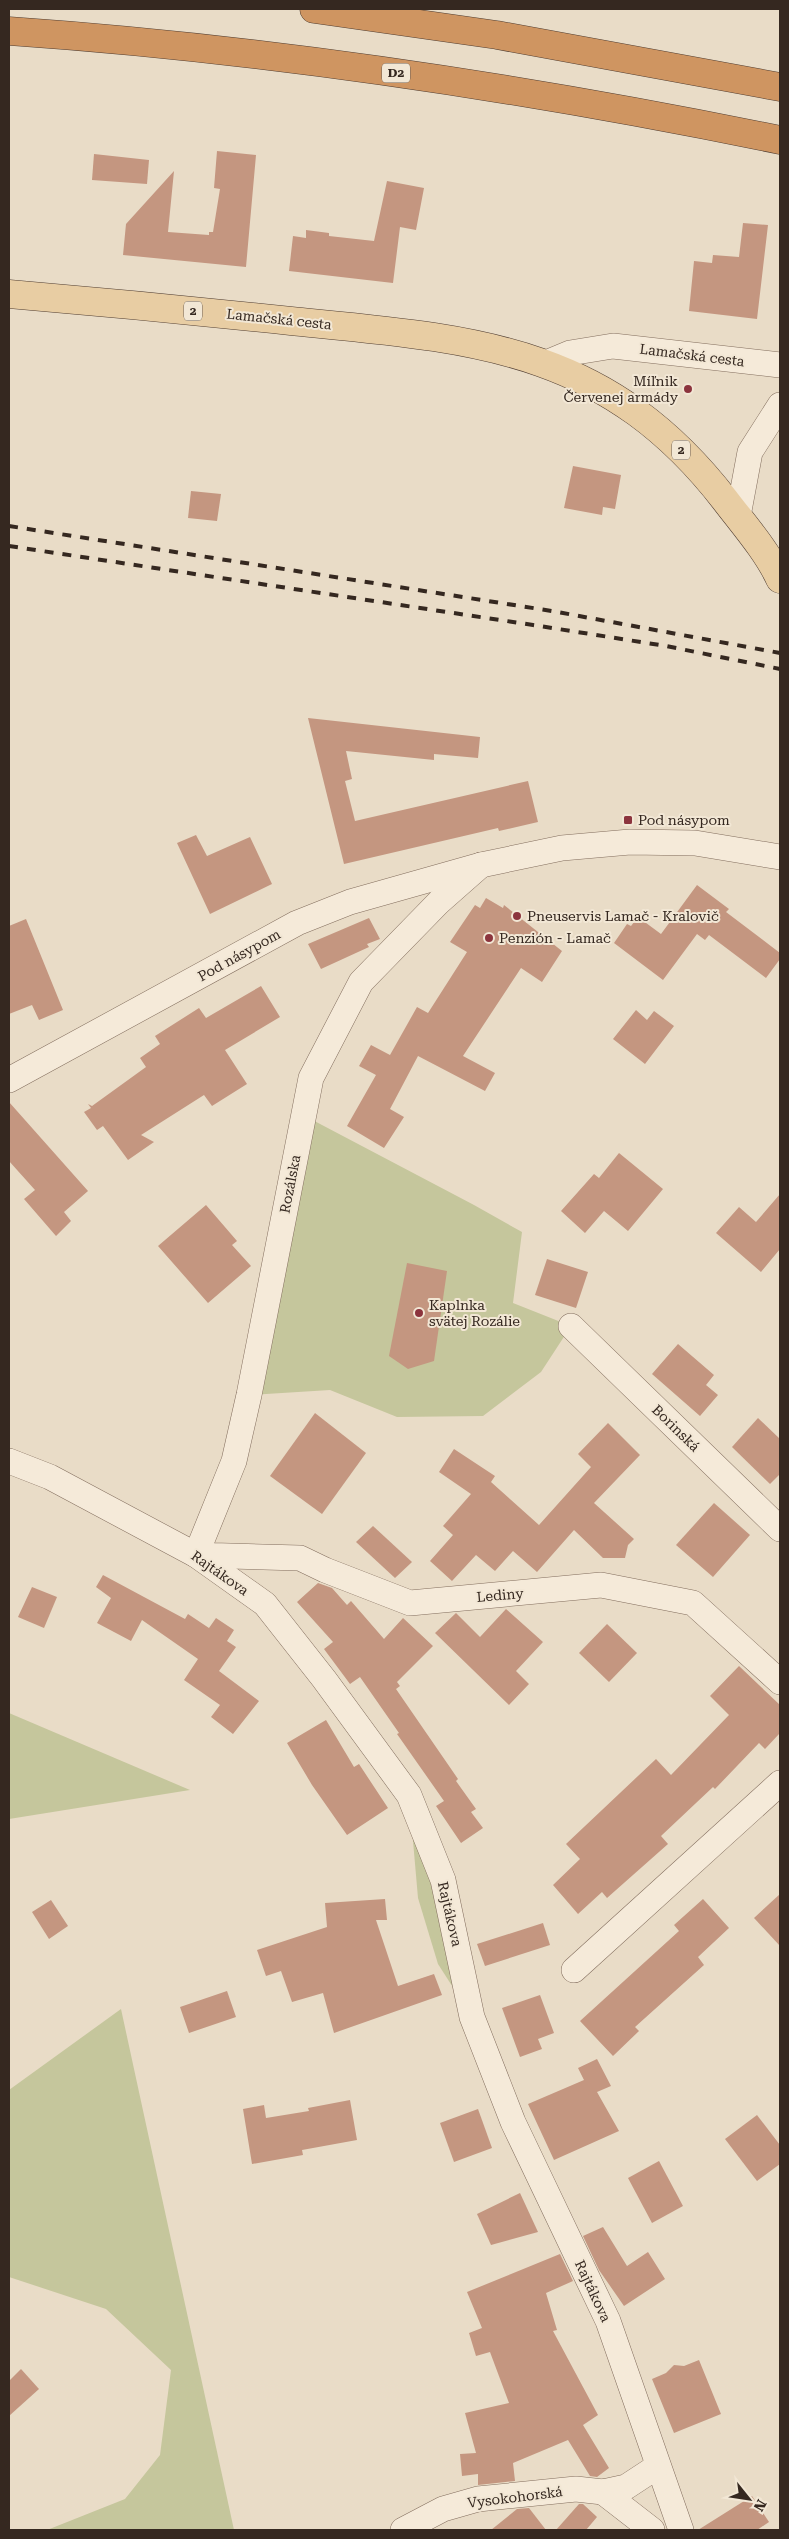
<svg xmlns="http://www.w3.org/2000/svg" width="789" height="2539" viewBox="0 0 789 2539" font-family="'Roboto Serif',serif">
	<style>
		.green { fill: #c5c69c }
		.building { fill: #c49680 }
		.lines { fill: none; stroke-linecap: round; stroke-linejoin: round }
		.minor-casing { stroke: #836e5e; stroke-width: 26 }
		.primary-casing { stroke: #513e32; stroke-width: 29 }
		.motorway-casing { stroke: #513e32; stroke-width: 29 }
		.minor { stroke: #f5ead9; stroke-width: 25 }
		.primary { stroke: #e8cda3; stroke-width: 28 }
		.motorway { stroke: #cf9561; stroke-width: 28 }
		.rail { stroke: #352820; stroke-width: 4; stroke-dasharray: 9 9; stroke-linecap: butt }
		.poi-dot { fill: #8c343d; stroke: #f2e7d5; stroke-width: 2 }
		.labels { text-anchor: middle; dominant-baseline: central; stroke-width: 4; stroke-linejoin: round; paint-order: stroke }
		.shield { fill: #f2e7d5; stroke: #6e6156; stroke-width: 1 }
		.shield-label { font-size: 12px; font-weight: bold; fill: #352820 }
		.street-label { font-size: 14px; fill: #352820; stroke: #f2e7d5 }
		.poi-label { font-size: 14px; fill: #352820; stroke: #f2e7d5; text-anchor: start }
	</style>
	<rect width="100%" height="100%" fill="#e9dcc7"/>
	<!-- green -->
	<g class="green">
		<path d="M303 1115 474 1205 522 1232 513 1303 571 1326 541 1372 483 1416 397 1417 330 1390 249 1395Z"/>
		<path d="M9 1713 190 1790 9 1819Z"/>
		<path d="M409 1795 472 2017 438 1964 418 1898Z"/>
		<path d="M121 2009 234 2530H47L125 2499 160 2455 171 2370 106 2309 9 2277V2090Z"/>
	</g>
	<!-- building -->
	<g class="building">
		<path d="M217 151 256 155 246 267 123 255 126 224 174 171 168 232 209 235V232H213L220 189 214 188Z"/>
		<path d="M94 154 149 160 147 184 92 180Z"/>
		<path d="M387 181 424 188 416 230 400 227 393 283 289 271 293 236 306 238V230L329 233V236L374 241Z"/>
		<path d="M743 223 768 225 757 319 689 311 694 261 712 263 713 255 739 257Z"/>
		<path d="M573 466 621 475 615 509 603 507 602 515 564 508Z"/>
		<path d="M191 491 221 494 217 521 188 518Z"/>
		<path d="M308 718 480 737 478 758 434 754V760L346 751 352 779 345 781 355 821 528 781 538 822 499 831 498 828 344 864Z"/>
		<path d="M196 835 207 856 250 837 272 884 210 914 177 843Z"/>
		<path d="M697 885 729 909 726 912 780 953V959L766 978 709 935 705 940 697 934 663 980 614 943 627 924 631 926 638 917 661 934Z"/>
		<path d="M486 898 503 908 504 905 562 951 542 982 521 968 463 1056 495 1073 485 1091 418 1056 390 1109 404 1117 384 1148 347 1126 376 1075 359 1066 371 1045 390 1055 417 1007 428 1013 467 952 450 942 475 905 480 908Z"/>
		<path d="M369 918 380 939 367 944 369 947 321 969 308 944Z"/>
		<path d="M26 919 63 1010 39 1020 32 1005 9 1014V926Z"/>
		<path d="M261 986 280 1017 225 1050 247 1084 212 1106 204 1095 141 1135 154 1142 128 1160 103 1126 97 1130 84 1112 91 1108 88 1104 92 1106 146 1067 140 1058 160 1044 155 1036 199 1008 206 1018Z"/>
		<path d="M636 1010 647 1020 654 1011 674 1026 645 1064 613 1039Z"/>
		<path d="M9 1102 88 1191 64 1212 71 1221 56 1236 24 1199 35 1190 9 1161Z"/>
		<path d="M619 1153 663 1189 628 1231 604 1211 585 1233 561 1211 594 1174 599 1178Z"/>
		<path d="M780 1194V1249L761 1272 716 1233 739 1207 756 1222Z"/>
		<path d="M206 1205 237 1241 232 1245 251 1266 208 1303 158 1246Z"/>
		<path d="M547 1259 588 1272 576 1308 535 1295Z"/>
		<path d="M407 1263 447 1271 434 1361 408 1369 389 1356Z"/>
		<path d="M678 1344 714 1375 706 1385 718 1395 700 1416 652 1374Z"/>
		<path d="M315 1413 366 1453 322 1514 270 1476Z"/>
		<path d="M758 1418 780 1439V1474L770 1484 732 1447Z"/>
		<path d="M608 1423 640 1455 594 1503 634 1539 628 1545 625 1558H603L574 1530 537 1572 513 1551 495 1571 476 1555 452 1581 430 1561 453 1535 443 1526 471 1494 439 1472 454 1449 495 1476 491 1482 539 1525 591 1467 578 1454Z"/>
		<path d="M714 1503 750 1535 713 1577 676 1545Z"/>
		<path d="M373 1526 412 1562 395 1578 356 1542Z"/>
		<path d="M103 1575 185 1619 188 1614 209 1628 216 1618 234 1630 227 1641 236 1647 219 1671 259 1701 233 1734 211 1717 220 1705 184 1680 198 1659 142 1620 131 1641 97 1623 111 1598 96 1587Z"/>
		<path d="M318 1583 332 1588 347 1605 351 1601 384 1639 403 1618 433 1646 397 1682 400 1686 396 1689 458 1779 456 1781 476 1809 471 1812 483 1828 461 1843 436 1806 444 1801 397 1734 399 1733 360 1677 350 1684 324 1649 333 1642 297 1602Z"/>
		<path d="M32 1587 57 1597 44 1628 18 1617Z"/>
		<path d="M506 1609 543 1642 516 1671 529 1684 509 1705 435 1633 456 1613 480 1637Z"/>
		<path d="M607 1624 637 1653 609 1682 579 1653Z"/>
		<path d="M739 1666 780 1705V1733L765 1749 759 1743 715 1789 713 1787 661 1836 668 1844 607 1898 602 1892 578 1914 553 1885 580 1859 566 1844 656 1759 671 1775 729 1715 710 1696Z"/>
		<path d="M326 1720 354 1767 359 1764 388 1808 347 1835 312 1785 287 1743Z"/>
		<path d="M780 1894V1946L754 1918Z"/>
		<path d="M385 1899 387 1920H376L398 1986 434 1974 442 1995 334 2033 323 1993 292 2002 281 1971 266 1976 257 1950 327 1927 325 1903Z"/>
		<path d="M703 1899 729 1928 698 1957 704 1965 635 2027 639 2031 613 2056 580 2021 679 1931 674 1925Z"/>
		<path d="M51 1900 68 1926 49 1939 32 1912Z"/>
		<path d="M543 1923 550 1945 485 1966 477 1944Z"/>
		<path d="M227 1991 236 2017 189 2033 180 2007Z"/>
		<path d="M540 1995 554 2033 538 2039 542 2049 520 2057 502 2008Z"/>
		<path d="M597 2059 611 2086 597 2092 619 2131 554 2160 528 2104 584 2080 578 2068Z"/>
		<path d="M350 2100 357 2140 302 2150 303 2155 252 2164 243 2109 264 2105 266 2118 309 2111 308 2108Z"/>
		<path d="M478 2109 492 2148 454 2162 440 2123Z"/>
		<path d="M757 2115 780 2145V2164L757 2181 725 2139Z"/>
		<path d="M659 2161 683 2206 652 2223 628 2178Z"/>
		<path d="M520 2193 538 2232 491 2245 477 2214Z"/>
		<path d="M603 2227 627 2266 648 2252 665 2279 624 2306 599 2270 583 2236Z"/>
		<path d="M560 2254 573 2281 546 2293 557 2330 553 2331 598 2415 583 2425 609 2468 597 2477 590 2476 568 2440 513 2463 515 2481 478 2485V2474L462 2476 460 2454 476 2453 465 2413 509 2403 490 2352 476 2356 469 2333 482 2328 467 2292Z"/>
		<path d="M699 2360 721 2414 674 2433 652 2379 666 2373 674 2365 684 2366Z"/>
		<path d="M21 2369 39 2389 9 2416V2381Z"/>
		<path d="M752 2496 769 2522 757 2530H698Z"/>
		<path d="M579 2504H583L597 2517 586 2530H556Z"/>
		<path d="M529 2508 546 2530H491L517 2509Z"/>
	</g>
	<g class="lines">
		<defs>
			<g id="minor">
				<path d="M546 363 570 353 613 346 780 365"/>
				<path d="M738 516 750 452 780 405"/>
				<path d="M481 865 439 902 361 982 311 1078 249 1395 234 1461 196 1555 300 1558 325 1570 410 1603 601 1585 693 1603 780 1682"/>
				<path d="M9 1080 297 923 350 902 481 865 562 848 630 842 695 843 780 857"/>
				<path d="M571 1326 780 1529"/>
				<path d="M9 1461 50 1477 196 1555 265 1604 324 1679 409 1795 443 1880 472 2017 513 2122 608 2321 681 2530"/>
				<path d="M574 1970 780 1783"/>
				<path d="M603 2492 652 2530"/>
				<path d="M403 2530 443 2509 478 2499 576 2489 603 2492 626 2487 658 2466"/>
			</g>
			<path id="primary" d="M9 294C103 302 197 311 291 321 472 339 605 345 725 500 744 525 767 551 780 579"/>
			<g id="motorway">
				<path d="M314 9 497 35 780 87"/>
				<path d="M9 31C268 49 526 88 780 140"/>
			</g>
		</defs>
		<!-- minor casing -->
		<use href="#minor" class="minor-casing"/>
		<!-- primary casing -->
		<use href="#primary" class="primary-casing"/>
		<!-- motorway casing -->
		<use href="#motorway" class="motorway-casing"/>
		<!-- minor -->
		<use href="#minor" class="minor"/>
		<!-- primary -->
		<use href="#primary" class="primary"/>
		<!-- motorway -->
		<use href="#motorway" class="motorway"/>
		<!-- rail -->
		<g class="rail">
			<path d="M9 526 552 611 780 653"/>
			<path d="M9 546 533 625 666 646 780 669"/>
		</g>
	</g>
	<!-- markers -->
	<g class="poi-dot">
		<circle cx="688" cy="389" r="5"/>
		<rect x="623" y="815" width="10" height="10" rx="2.5"/>
		<circle cx="517" cy="916" r="5"/>
		<circle cx="489" cy="938" r="5"/>
		<circle cx="419" cy="1313" r="5"/>
	</g>
	<g class="labels">
		<!-- shield labels -->
		<g class="shield">
			<rect x="382" y="63.5" width="28" height="19" rx="4"/>
			<rect x="184" y="301.5" width="18" height="19" rx="4"/>
			<rect x="672" y="440.5" width="18" height="19" rx="4"/>
		</g>
		<g class="shield-label">
			<text x="396" y="73">D2</text>
			<text x="193" y="311">2</text>
			<text x="681" y="450">2</text>
		</g>
		<!-- street labels -->
		<g class="street-label">
			<text transform="translate(279 319) rotate(6)">Lamačská cesta</text>
			<text transform="translate(692 355) rotate(7)">Lamačská cesta</text>
			<text transform="translate(239 955) rotate(-29)">Pod násypom</text>
			<text transform="translate(290 1184) rotate(-79)">Rozálska</text>
			<text transform="translate(676 1428) rotate(44)">Borinská</text>
			<text transform="translate(220 1573) rotate(35)">Rajtákova</text>
			<text transform="translate(500 1595) rotate(-5)">Lediny</text>
			<text transform="translate(450 1914) rotate(77)">Rajtákova</text>
			<text transform="translate(593 2291) rotate(65)">Rajtákova</text>
			<text transform="translate(515 2497) rotate(-7)">Vysokohorská</text>
		</g>
		<!-- poi labels -->
		<g class="poi-label">
			<text x="678" y="381" text-anchor="end">Míľnik<tspan x="678" dy="16">Červenej armády</tspan></text>
			<text x="638" y="820">Pod násypom</text>
			<text x="527" y="916">Pneuservis Lamač - Kralovič</text>
			<text x="499" y="938">Penzión - Lamač</text>
			<text x="429" y="1305">Kaplnka<tspan x="429" dy="16">svätej Rozálie</tspan></text>
		</g>
	</g>
	<!-- border -->
	<rect width="789" height="2539" fill="none" stroke="#352820" stroke-width="20"/>
	<!-- north arrow -->
	<g transform="translate(749 2499) rotate(120)" stroke="#f2e7d5" stroke-width="4" paint-order="stroke">
	<path d="M0-4L9 19L0 12L-9 19Z" fill="#352820"/>
	<text y="-8" font-size="14" font-weight="bold" text-anchor="middle" fill="#352820">N</text>
	</g>
</svg>
